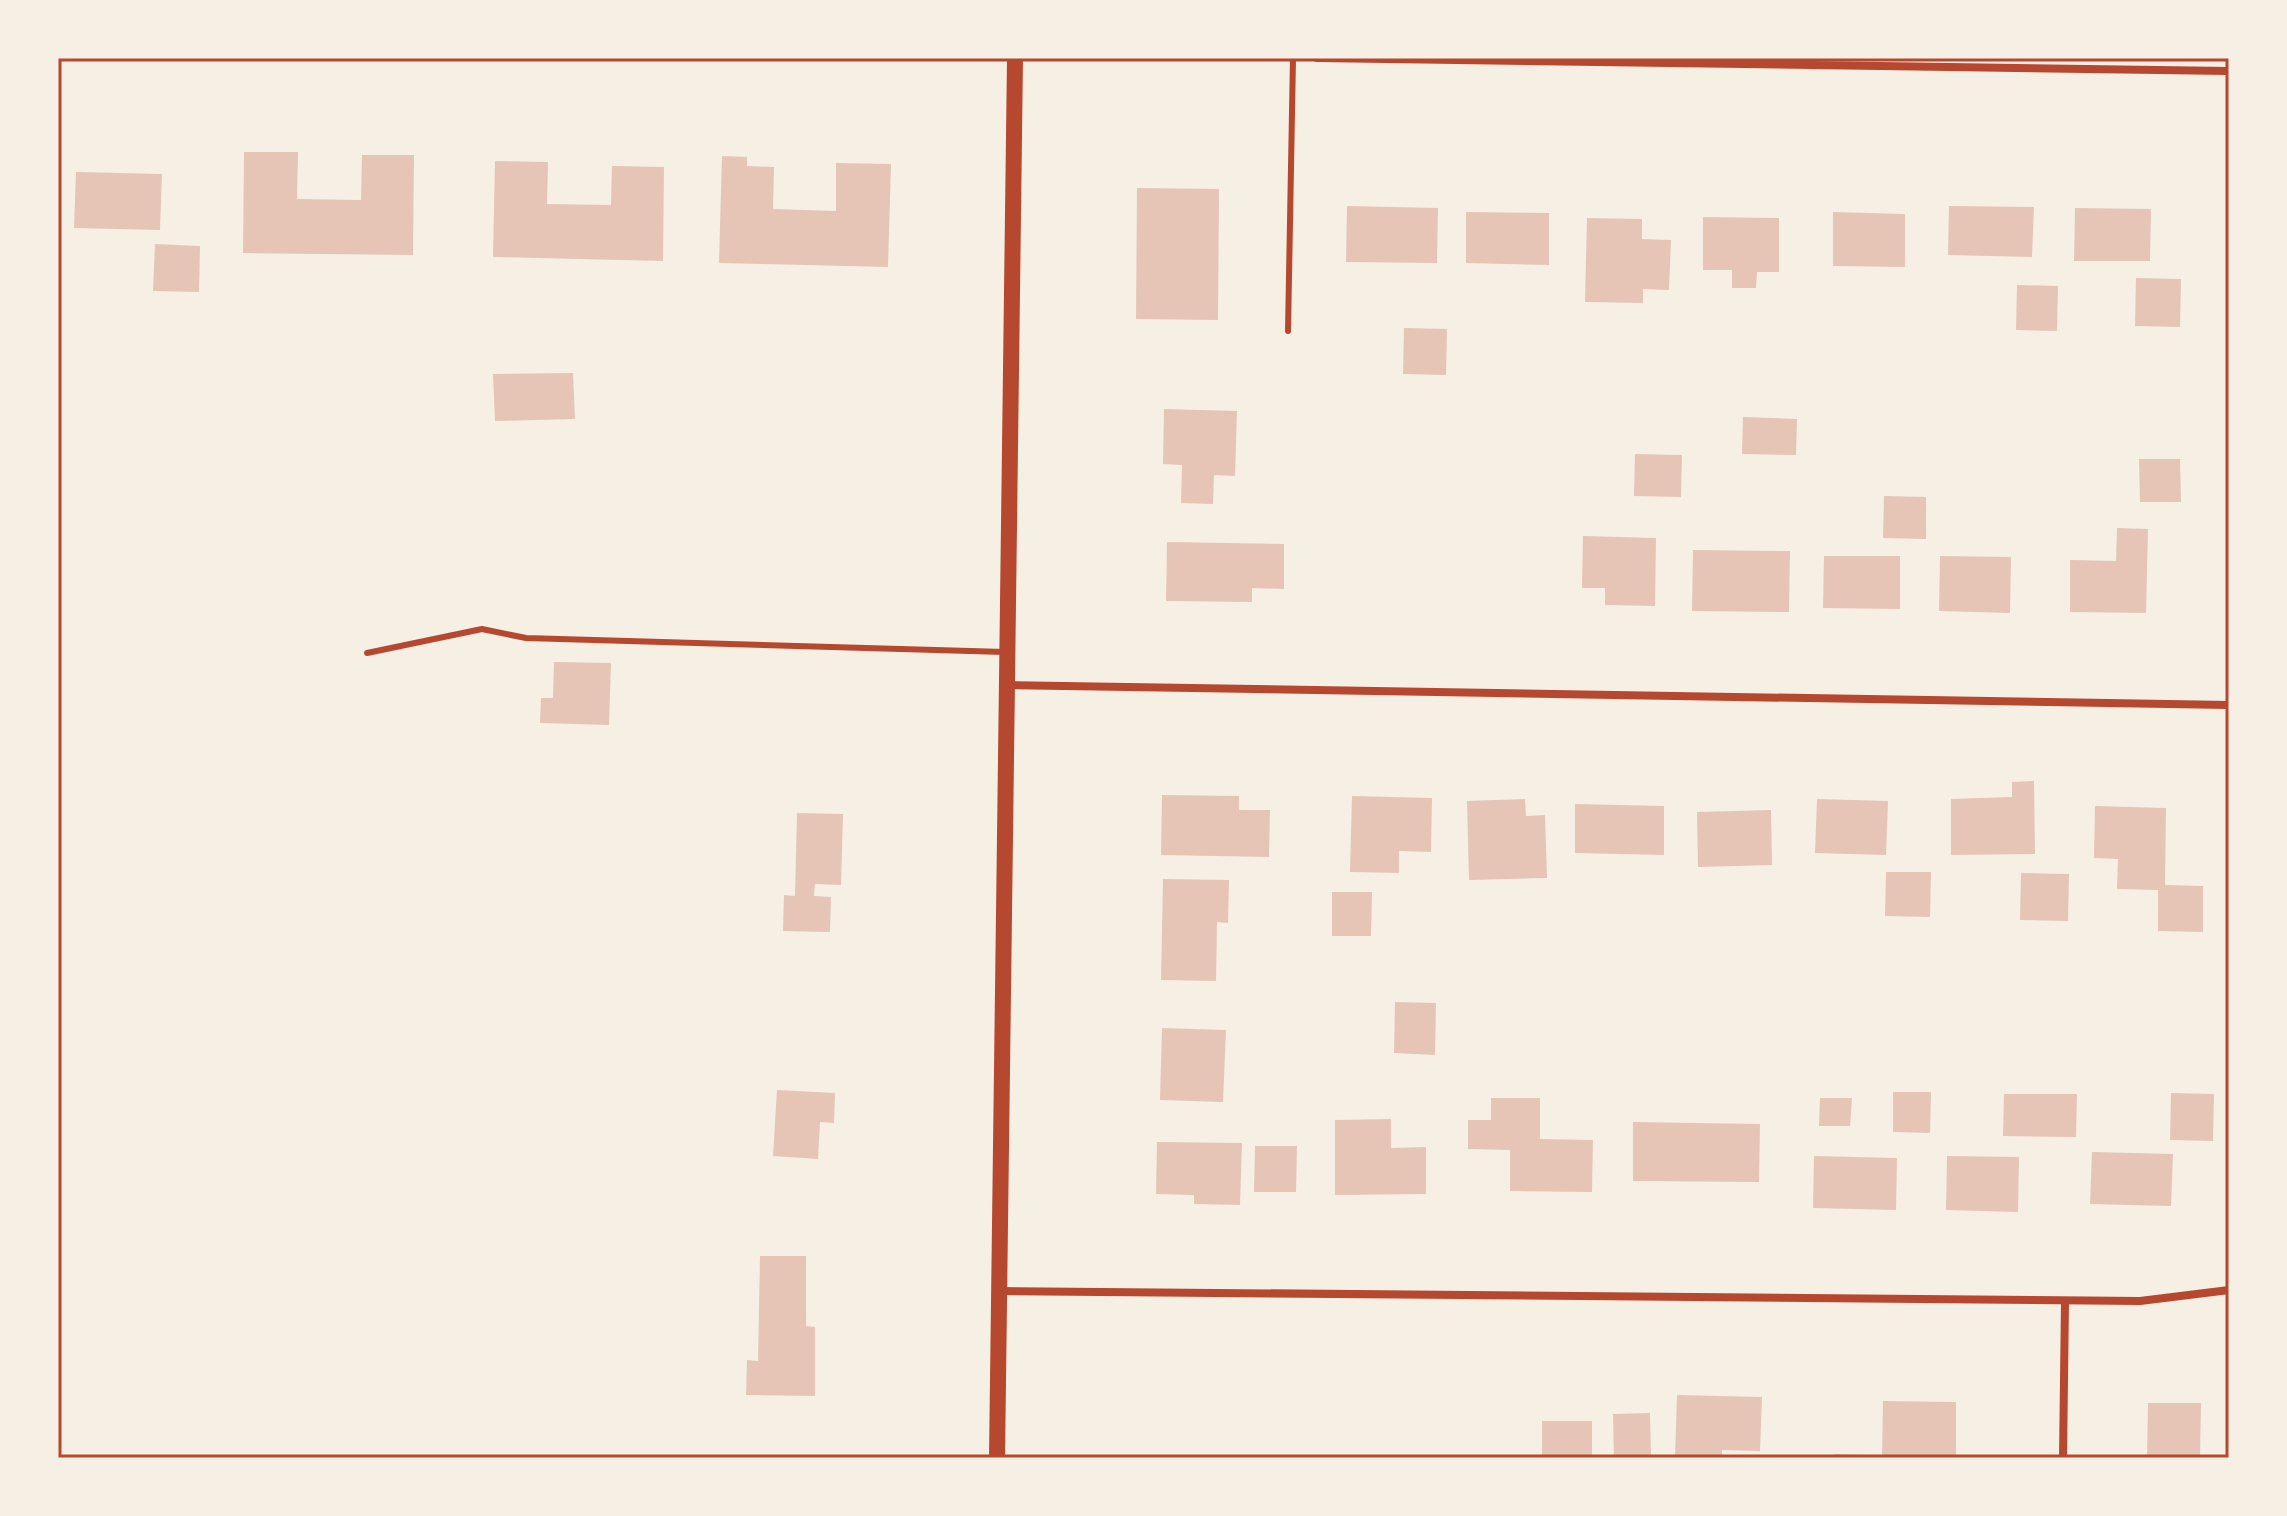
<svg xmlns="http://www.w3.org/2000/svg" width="2287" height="1516" viewBox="0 0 2287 1516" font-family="'Fira Sans Condensed',sans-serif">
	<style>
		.building { fill: #e6c5b7 }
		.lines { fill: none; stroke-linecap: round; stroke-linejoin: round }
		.service { stroke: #b5482f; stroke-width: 6 }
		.minor { stroke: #b5482f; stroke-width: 8 }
		.secondary { stroke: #b5482f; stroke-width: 16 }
		.neatline { fill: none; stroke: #b5482f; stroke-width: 3 }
	</style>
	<rect width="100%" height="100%" fill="#f6efe4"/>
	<!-- building -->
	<g class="building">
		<path d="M244 152H298L297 199 361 200 362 155H414L413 255 243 253Z"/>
		<path d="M722 156 747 157V166L774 167 773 209 836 211V163L891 164 888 267 719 263Z"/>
		<path d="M495 161 548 162 547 204 611 205 612 166 664 167 663 261 493 257Z"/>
		<path d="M76 172 162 174 160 230 74 228Z"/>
		<path d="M1137 188 1219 189 1218 320 1136 319Z"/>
		<path d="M1347 206 1438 208 1437 263 1346 262Z"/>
		<path d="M1949 206 2034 207 2032 257 1948 255Z"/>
		<path d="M2075 208 2151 209 2150 261H2074Z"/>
		<path d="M1466 212 1549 213V265L1466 263Z"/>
		<path d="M1833 212 1905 214V267L1833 266Z"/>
		<path d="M1703 217 1779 218V272H1757L1756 288H1732V270H1703Z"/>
		<path d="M1587 218 1642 219V239L1671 240 1669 290 1643 289V303L1585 302Z"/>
		<path d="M155 244 200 246 199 292 153 291Z"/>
		<path d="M2136 278 2181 279 2180 327 2135 326Z"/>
		<path d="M2017 285 2058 286 2057 331 2016 330Z"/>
		<path d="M1404 328 1447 329 1446 375 1403 374Z"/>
		<path d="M573 373 575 419 495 421 493 374Z"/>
		<path d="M1164 409 1237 411 1235 476 1214 475 1213 504 1181 503 1182 465 1163 464Z"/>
		<path d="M1743 417 1797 419 1796 455 1742 454Z"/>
		<path d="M1635 454 1682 455 1681 497 1634 496Z"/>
		<path d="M2139 459H2180L2181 502H2140Z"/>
		<path d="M1884 496 1926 497V539L1883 538Z"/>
		<path d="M2117 528 2148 529 2146 613 2070 612V560L2116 561Z"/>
		<path d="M1583 536 1656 538 1655 606 1605 605V588H1582Z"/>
		<path d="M1167 542 1284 544V589L1252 588V602L1166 601Z"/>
		<path d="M1693 550 1790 551 1789 612 1692 611Z"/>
		<path d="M1824 556H1900V609L1823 608Z"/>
		<path d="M1940 556 2011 557 2010 613 1939 611Z"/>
		<path d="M554 662 611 663 609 725 540 723 541 698H553Z"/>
		<path d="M2034 781 2035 854 1951 855V799L2012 797V782Z"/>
		<path d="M1162 795 1239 796V810H1270L1269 857 1161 855Z"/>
		<path d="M1352 796 1432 798 1431 852 1399 851V873L1350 872Z"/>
		<path d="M1525 799 1526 816 1545 815 1547 878 1469 880 1467 801Z"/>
		<path d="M1817 799 1888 801 1886 855 1815 853Z"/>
		<path d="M1575 804 1664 806V855L1575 853Z"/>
		<path d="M2095 806 2166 808 2165 885 2203 886V932L2158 931V890L2117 889 2118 859 2094 858Z"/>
		<path d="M1771 810 1772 865 1698 867 1697 812Z"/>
		<path d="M797 813 843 814 841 885 815 884 814 896 831 897 830 932 783 931 784 895 795 896Z"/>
		<path d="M1886 872H1931L1930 917 1885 916Z"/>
		<path d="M2021 873 2069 874 2068 921 2020 920Z"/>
		<path d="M1163 879 1229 880 1228 923 1217 922 1216 981 1161 980Z"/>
		<path d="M1332 892H1372L1371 936H1332Z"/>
		<path d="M1395 1002 1436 1003 1435 1055 1394 1053Z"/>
		<path d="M1162 1028 1226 1030 1223 1102 1160 1100Z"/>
		<path d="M777 1090 835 1093 834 1123 820 1122 818 1159 773 1156Z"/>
		<path d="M1893 1092H1931L1930 1133 1893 1132Z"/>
		<path d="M2171 1093 2214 1094 2213 1141 2170 1140Z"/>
		<path d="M2004 1094H2077L2076 1137 2003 1136Z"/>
		<path d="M1491 1098H1540V1139L1593 1140 1592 1192 1510 1191V1150L1468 1149V1120H1491Z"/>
		<path d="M1820 1098H1852L1850 1126H1819Z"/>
		<path d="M1391 1119V1148L1426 1147V1194L1335 1195V1120Z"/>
		<path d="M1633 1122 1760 1124 1759 1182 1633 1181Z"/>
		<path d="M1157 1142 1242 1143 1240 1205 1194 1204V1195L1156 1194Z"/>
		<path d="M1255 1146H1297L1296 1192H1254Z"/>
		<path d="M2092 1152 2173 1154 2171 1206 2090 1204Z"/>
		<path d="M1814 1156 1897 1158 1896 1210 1813 1208Z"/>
		<path d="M1947 1156 2019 1157 2018 1212 1946 1210Z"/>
		<path d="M760 1256H806V1326L815 1327V1396L746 1395 747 1360 758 1361Z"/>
		<path d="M1677 1395 1762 1397 1760 1451 1722 1450V1458H1675Z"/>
		<path d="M1883 1401 1956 1402V1457L1882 1456Z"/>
		<path d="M2148 1403H2201L2200 1458H2147Z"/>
		<path d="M1650 1413 1651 1458H1614L1613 1414Z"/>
		<rect x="1542" y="1421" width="50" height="37"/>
		<path d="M1834 1454 1875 1455V1458H1834Z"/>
	</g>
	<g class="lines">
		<!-- service -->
		<g class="service">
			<path d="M1288 331 1293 58"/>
			<path d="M367 653 482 629 526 638 1005 652"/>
		</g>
		<!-- minor -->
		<g class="minor">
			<path d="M1317 58 2229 71"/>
			<path d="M1008 685 2229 705"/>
			<path d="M999 1291 2140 1301 2229 1290"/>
			<path d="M2063 1458 2065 1301"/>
		</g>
		<!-- secondary -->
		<path class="secondary" d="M997 1458 1015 58"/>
	</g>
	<!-- border -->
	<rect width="2287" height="1516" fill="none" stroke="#f6efe4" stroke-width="120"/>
	<rect x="60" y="60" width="2167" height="1396" class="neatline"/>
</svg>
